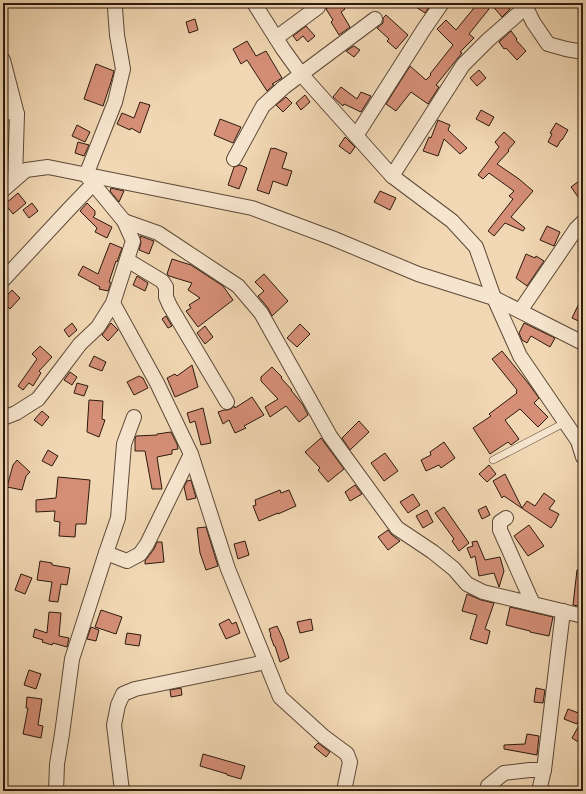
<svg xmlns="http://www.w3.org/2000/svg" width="586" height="794" viewBox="0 0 586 794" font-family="'Libre Bodoni',serif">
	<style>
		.building { fill: #d58f77; stroke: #2c1a0e }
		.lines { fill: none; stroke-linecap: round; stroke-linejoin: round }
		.lane-casing { stroke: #5d4937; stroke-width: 8 }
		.street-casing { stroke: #5d4937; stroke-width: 16 }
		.lane { stroke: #f6e5ce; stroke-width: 7 }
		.street { stroke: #f6e5ce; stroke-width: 14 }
	</style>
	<rect width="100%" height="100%" fill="#f1d7b3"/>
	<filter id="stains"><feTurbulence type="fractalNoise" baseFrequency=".005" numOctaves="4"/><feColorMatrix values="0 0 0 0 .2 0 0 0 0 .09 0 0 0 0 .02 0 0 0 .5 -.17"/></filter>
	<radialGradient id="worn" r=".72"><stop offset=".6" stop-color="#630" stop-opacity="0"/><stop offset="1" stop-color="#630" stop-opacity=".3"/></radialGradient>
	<!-- building -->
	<g class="building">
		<path d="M333 3H340L345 9 341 12 350 27 339 35 331 22 333 20 326 9Z"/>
		<path d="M410 3H432L425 13Z"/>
		<path d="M478 3H482L489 9 469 34 474 38 460 52 462 53 436 85 439 87 428 104 411 92 396 111 386 104 410 66 426 80 431 75 430 74 453 45 437 29 446 20 456 30Z"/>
		<path d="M490 3H505L510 9 502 17Z"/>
		<path d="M386 15 408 35 396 49 387 41 389 39 377 28 383 23V18Z"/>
		<path d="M195 19 198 30 189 33 186 22Z"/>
		<path d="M306 26 315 36 308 42 303 36 297 41 293 36Z"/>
		<path d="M511 31 517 39 516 40 526 51 517 60 506 48 504 49 499 42Z"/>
		<path d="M247 41 256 56 266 51 282 78 272 84 274 85 267 91 247 60 241 64 233 49Z"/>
		<path d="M354 46 360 50 354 57 346 51Z"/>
		<path d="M96 64 114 71 111 82 103 106 84 99Z"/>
		<path d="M479 70 486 78 477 86 470 78Z"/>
		<path d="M341 87 357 99 361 92 371 96 361 112 344 104 343 106 333 97Z"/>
		<path d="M305 95 310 102 301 110 296 103Z"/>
		<path d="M286 97 292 103 283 112 276 105Z"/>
		<path d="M140 102 150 105 140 133 131 128 130 130 117 124 122 113 134 118Z"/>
		<path d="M481 110 494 117 489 126 476 119Z"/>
		<path d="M220 119 241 127 233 143 214 135Z"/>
		<path d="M438 120 450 125 448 130 467 148 460 154 444 139 438 156 423 151 429 137 431 138Z"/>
		<path d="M556 123 568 130 562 140H561L557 147 548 142 552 134 550 133Z"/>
		<path d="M77 125 90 132 85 142 72 136Z"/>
		<path d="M504 132 515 142 508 150 509 151 497 164 519 179 533 191 511 217 525 228 523 231 505 223 494 236 488 231 513 199 509 196 514 191 489 173 483 179 478 175 499 147 495 142Z"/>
		<path d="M345 137 355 147 350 154 339 146Z"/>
		<path d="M78 142 89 145 84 156 75 153Z"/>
		<path d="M271 148 274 149V148L287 153 282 168 292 171 287 186 273 181 269 194 257 190Z"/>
		<path d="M240 165 247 168 239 189 228 185 234 167Z"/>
		<path d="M583 178V204L571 187Z"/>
		<path d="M111 188 124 191 119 202 110 191Z"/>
		<path d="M380 191 396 198 390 210 374 202Z"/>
		<path d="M18 193 26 203 13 214 5 204Z"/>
		<path d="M32 203 38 211 29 218 23 210Z"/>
		<path d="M87 203 95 211V215L93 217 112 227 107 238 95 232 97 228 80 211Z"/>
		<path d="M547 226 560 232 554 246 540 240Z"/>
		<path d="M140 236 154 241 149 254 139 250 141 243Z"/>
		<path d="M110 243 122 248 117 262 116 261 109 282 111 283 108 291 99 289 100 287 78 275 83 266 98 274Z"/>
		<path d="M526 254 535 258 536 256 544 261 527 286 516 278Z"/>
		<path d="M172 259 191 265 223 286 233 300 198 327 186 311 191 308 189 305 200 298 188 290 192 283 169 276 167 274Z"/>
		<path d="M264 274 288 301 272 316 268 308 258 296 264 291 255 282Z"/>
		<path d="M137 276 148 283 145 291 133 285Z"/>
		<path d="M12 290 20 298 10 309 3 302V300Z"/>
		<path d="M583 295V323L572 318Z"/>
		<path d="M166 316 172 326 168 328 162 319Z"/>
		<path d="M72 323 77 330 69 337 64 330Z"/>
		<path d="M111 323 118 330 108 341 102 335Z"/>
		<path d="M524 323 555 338 550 347 531 336 527 343 522 340 519 333Z"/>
		<path d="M300 324 310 334 297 347 287 338Z"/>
		<path d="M205 326 213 337 205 344 197 333Z"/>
		<path d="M40 346 52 357 39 371 41 373 33 386 29 383 23 390 18 386 37 359 32 354Z"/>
		<path d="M502 351 528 383 539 398 534 403 548 417 538 427 520 409 505 420 519 439 511 445 508 442 490 454 473 428 491 416 489 414 517 393 516 392 517 390 492 359Z"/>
		<path d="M94 356 106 362 102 371 89 366Z"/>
		<path d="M192 365 198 387 175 397 167 378 175 374 177 376Z"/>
		<path d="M272 367 282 377 281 378 292 390H291L303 405 308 415 299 422 286 406 270 417 265 407 278 399 261 381V377Z"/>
		<path d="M70 372 77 377 72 385 64 380Z"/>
		<path d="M139 376 143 378 148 388 134 395 127 382Z"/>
		<path d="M77 383 88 386 84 396 74 393Z"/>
		<path d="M252 397 264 415 244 426 246 428 235 433 229 420 223 424 218 412 224 410H227L231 409 234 406 235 408Z"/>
		<path d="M89 400 103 401 102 419 105 420 99 437 87 432Z"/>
		<path d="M203 408 211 443 201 445 195 421 190 423 187 413Z"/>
		<path d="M42 411 49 417 42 426 34 420Z"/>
		<path d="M359 421 369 432 350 450 342 438Z"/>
		<path d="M171 432 177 444 178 449 172 450V454L157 457 162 489H152L145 451H135V439L136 436 157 435V434Z"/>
		<path d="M321 438 344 469 328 482 318 470 320 468 305 452Z"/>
		<path d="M444 442 455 458 441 468 439 465 426 471 421 460 431 455 430 452Z"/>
		<path d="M48 450 58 456 52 466 42 461Z"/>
		<path d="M385 453 398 471 384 481 371 463Z"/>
		<path d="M17 460 30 472 26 476 22 490 7 487 13 465Z"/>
		<path d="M489 465 496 474 487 482 479 474Z"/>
		<path d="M505 474 522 508 527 501 535 506 544 493 555 501 549 509 559 514 556 520V521L551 528 504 496 502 498 493 481Z"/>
		<path d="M58 477 90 480 86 524H76L75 537 59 536 60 522 54 521 55 511 36 512V500L56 498Z"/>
		<path d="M191 480 196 498 187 500 184 487 187 481Z"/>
		<path d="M355 485 362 494 350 501 345 492Z"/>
		<path d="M280 490 281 493 289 490 296 506 278 514V513L259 521 253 506 256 505 255 500Z"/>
		<path d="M413 494 420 505 408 513 400 502Z"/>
		<path d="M486 506 490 515 482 519 478 510Z"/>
		<path d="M444 507 469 543 459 551 452 541 454 539 435 513Z"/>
		<path d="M427 510 433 522 423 528 416 516Z"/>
		<path d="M529 525 544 546 528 556 514 536Z"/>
		<path d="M206 527 218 566 206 570 200 553 197 528Z"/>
		<path d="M388 530 392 535 400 541 388 550 378 537Z"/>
		<path d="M245 541 249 555 238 559 234 544Z"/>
		<path d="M477 541 485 560 500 557 504 571 499 587 494 573 479 576 475 556 471 558 467 548 473 546 472 542Z"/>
		<path d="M157 542H162L164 562 145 564V561L154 549Z"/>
		<path d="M40 561 52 563V565L70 568 67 585 61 584 58 602 49 601 52 582 37 580Z"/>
		<path d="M577 570H583V607L573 605Z"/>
		<path d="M21 574 32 578 25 594 15 590Z"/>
		<path d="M467 594 481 600 494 603 485 629 490 631 487 644 470 639 477 615 462 611Z"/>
		<path d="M510 607 553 617 549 636 530 632V631L506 625Z"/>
		<path d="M101 610 122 617 116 634 95 627Z"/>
		<path d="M49 612 61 613 59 636 69 638 67 647 53 643 52 645 42 642 43 640 33 637 35 629 47 633Z"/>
		<path d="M229 619 232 624 236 622 240 633 226 639 219 624Z"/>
		<path d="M311 619 313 630 300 633 297 622Z"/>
		<path d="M277 626 283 639 289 658 280 662 275 646H274L270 635H271L269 629Z"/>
		<path d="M91 627 99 630 96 641 87 639Z"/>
		<path d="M127 633 141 635 139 646 125 644Z"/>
		<path d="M29 670 41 674 36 689 24 685Z"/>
		<path d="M181 688 182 695 171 697 170 690Z"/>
		<path d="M536 688 545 690 543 703 534 702Z"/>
		<path d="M27 697 42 699 38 725 43 726 41 738 23 734 28 708H26Z"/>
		<path d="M568 709 581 714 577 724 564 719Z"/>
		<path d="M583 718V745L572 738Z"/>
		<path d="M527 734 539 736 537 755 504 749V745L525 744Z"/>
		<path d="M318 743 330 752 326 757 314 747Z"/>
		<path d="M203 754 245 766 241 779 227 775V774L200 766Z"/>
	</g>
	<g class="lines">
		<defs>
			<path id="lane" d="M493 460 566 422"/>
			<g id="street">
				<path d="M254 3 283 49 301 74 392 176 452 221 476 247 494 298 520 356 578 441 583 457"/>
				<path d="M524 3 533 22 548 44 566 49 583 52"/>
				<path d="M276 38 318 7"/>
				<path d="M3 60 17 114 15 179"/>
				<path d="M3 111 17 114"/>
				<path d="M356 136 424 29 442 3"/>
				<path d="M234 159 263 106 284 87 375 19"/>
				<path d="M392 176 463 65 488 40 526 7"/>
				<path d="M3 190 26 170 48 167 252 208 332 238 418 274 494 298 583 343"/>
				<path d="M124 221 158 233 238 286 261 313 330 436 397 528 433 552 454 569 467 584 483 592 583 616"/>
				<path d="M127 260 162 281 166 287V297L170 306 227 402"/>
				<path d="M3 280 69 209 93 184"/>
				<path d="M113 303 157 383 191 454 228 569 280 697 324 737 347 754 350 762 344 791"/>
				<path d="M520 311 576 229 583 222"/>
				<path d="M3 418 16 413 38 399 58 373 80 344 98 327 113 303 133 241 124 221 86 175 115 102 123 69 117 35 115 8 117 3"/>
				<path d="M506 518 500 522V530L533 604"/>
				<path d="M106 553 127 561 140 554 147 544 191 454"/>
				<path d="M56 791 57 764 62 734 72 659 106 553 118 518 124 444 134 417"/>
				<path d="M122 791 114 725 118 705 123 694 135 689 266 662"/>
				<path d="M487 791 488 786 504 773 530 770H544"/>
				<path d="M539 791 544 770 563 611"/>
			</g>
		</defs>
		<!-- lane casing -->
		<use href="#lane" class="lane-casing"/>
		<!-- street casing -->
		<use href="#street" class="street-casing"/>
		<!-- lane -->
		<use href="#lane" class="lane"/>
		<!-- street -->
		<use href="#street" class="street"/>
	</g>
	<!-- margin -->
	<rect width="586" height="794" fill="none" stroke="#f1d7b3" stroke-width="16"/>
	<rect x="4" y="4" width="578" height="786" fill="none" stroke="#2c1a0e" stroke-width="2"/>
	<rect x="8" y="8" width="570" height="778" fill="none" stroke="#2c1a0e"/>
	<rect width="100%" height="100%" filter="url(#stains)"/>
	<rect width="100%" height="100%" fill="url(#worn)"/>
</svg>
